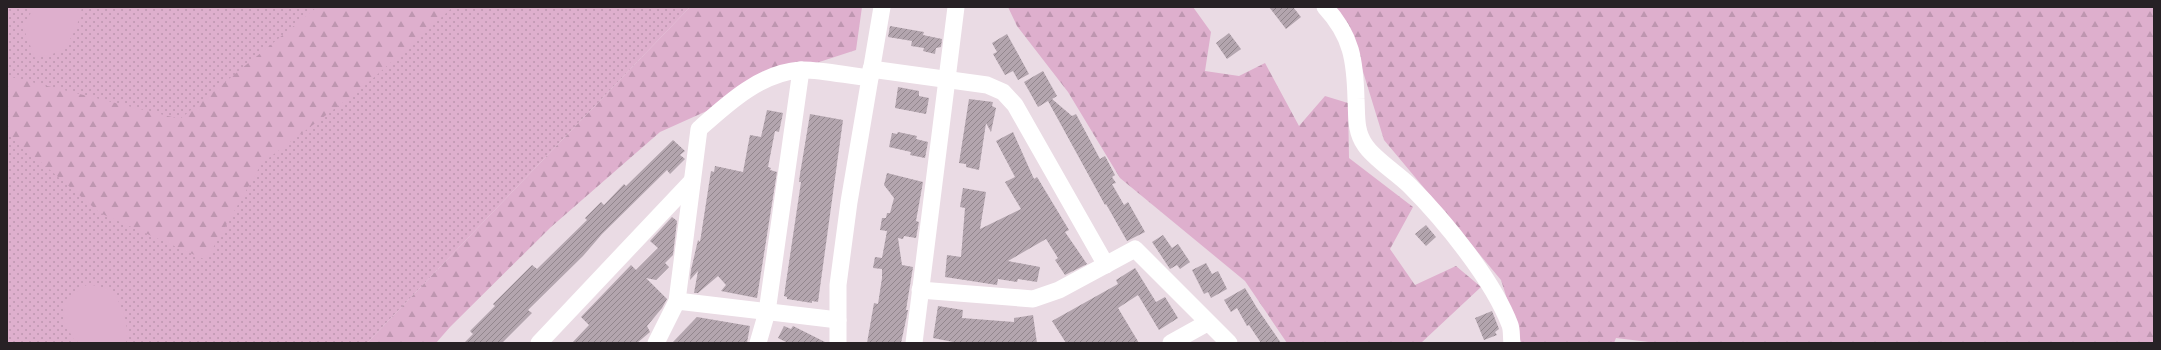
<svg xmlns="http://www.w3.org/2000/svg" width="2161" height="350" viewBox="0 0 2161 350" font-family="Lato,sans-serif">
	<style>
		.grass { fill: url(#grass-dots) }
		.forest { fill: url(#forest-firs) }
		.garden { fill: #deafcd }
		.building { fill: url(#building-hatch) }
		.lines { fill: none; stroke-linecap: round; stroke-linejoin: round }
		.minor { stroke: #fff; stroke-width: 17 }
	</style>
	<defs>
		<pattern id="grass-dots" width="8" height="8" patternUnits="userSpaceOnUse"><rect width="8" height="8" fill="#deafcd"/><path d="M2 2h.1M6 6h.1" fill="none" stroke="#be96b0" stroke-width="1.8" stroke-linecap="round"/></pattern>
		<pattern id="forest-firs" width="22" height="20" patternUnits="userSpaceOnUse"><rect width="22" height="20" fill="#deafcd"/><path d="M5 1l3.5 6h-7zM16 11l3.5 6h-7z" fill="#be96b0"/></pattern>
		<pattern id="building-hatch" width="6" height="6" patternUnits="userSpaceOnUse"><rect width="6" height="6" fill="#b3a5ae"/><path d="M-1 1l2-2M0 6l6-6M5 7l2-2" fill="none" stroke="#92868d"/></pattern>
	</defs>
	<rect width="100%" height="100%" fill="#eadbe4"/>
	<!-- grass -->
	<path class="grass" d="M7 7H690L367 343H7Z"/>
	<!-- forest -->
	<g class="forest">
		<path d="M317 7H453L361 89 262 163 206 260 100 213 7 133V76L180 119Z"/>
		<path d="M690 7H862L856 50 807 66 660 132 551 227 450 327 436 343H367Z"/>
		<path d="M1008 7H1193L1211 32 1205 71 1239 76 1265 63 1299 126 1325 96 1348 103 1349 158 1413 207 1390 249 1415 285 1456 266 1481 287 1421 343H1287L1245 281 1120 178 1068 92 1017 26Z"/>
		<path d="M1331 7H2154V343H1657L1616 338 1614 343H1521L1501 280 1384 140 1353 39Z"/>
	</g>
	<!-- garden -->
	<g class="garden">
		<path d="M34 7H82C80 20 71 45 59 51 53 55 42 56 35 58L23 27Z"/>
		<path d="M88 284C96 286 109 287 114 294 123 306 130 329 126 343H80L74 340 63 320 65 300Z"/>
	</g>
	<!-- building -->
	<g class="building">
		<path d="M1269 7H1293L1301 17 1286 29Z"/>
		<path d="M890 26 924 32 923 35 942 39 941 47 936 48 935 54 923 51 924 48 911 46 912 41 888 37Z"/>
		<path d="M1229 33 1241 49 1227 59 1216 43Z"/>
		<path d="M1007 34 1029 74 1018 80 1013 71 1005 75 993 54 997 52 992 43Z"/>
		<path d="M1043 71 1057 96 1052 99 1072 116 1076 114 1100 159 1105 156 1115 175 1112 177 1116 183 1112 184 1124 205 1128 202 1145 232 1127 241 1106 204 1105 205 1048 101 1038 107 1024 82Z"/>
		<path d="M898 87 919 91V96L929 98 926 114 895 108Z"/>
		<path d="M969 99 993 102 992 106 996 108 991 132 986 123 979 170 966 167V164L959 163Z"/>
		<path d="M767 110 783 113 779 132 775 131 768 167 771 168 770 170 777 172 757 298 721 291 726 285 718 276 698 293H694L698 271 690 280 691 270 698 240 700 242 711 171 714 172 715 166 743 172 750 135 761 137Z"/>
		<path d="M810 114 843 120 818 302 812 301V303L787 299V297L784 296 801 182H799L800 174Z"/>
		<path d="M898 132 917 136 916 139 928 142 925 158 910 155 911 152 889 147 892 133 897 134Z"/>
		<path d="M1013 132 1034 179 1037 177 1069 230 1065 232 1087 264 1065 275 1055 260 1058 258 1046 239 1008 261 1040 267 1037 282 1018 279 1017 282 998 279 997 285 945 277 947 255 961 257 965 208 960 207 963 188 986 192 980 229 1021 209 1005 182 1015 177 996 141Z"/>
		<path d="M673 140 685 151 680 155 685 159 670 174 667 170 602 234 583 256 528 310 532 313 502 343H464L473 334 470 331 495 306 493 304 532 265 537 269 587 220 585 218 601 202 604 205 624 184 626 186Z"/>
		<path d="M887 173 923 182 916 221 919 222 916 238 904 236 903 239 898 238 902 265 913 267 906 310H908L907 315 901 343H867L874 303 878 304 882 278V269L873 268 875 257 882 258 887 231 880 230 882 218H886L887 213H890L894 198 884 185Z"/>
		<path d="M672 217 677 221 673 255 665 263 669 267 656 280 646 278 667 299 662 308 647 326 650 332 637 343H572L589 325 581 317 631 265 636 270 658 248 650 241Z"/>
		<path d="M1426 225 1436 237 1426 246 1415 234Z"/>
		<path d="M1163 235 1172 248 1178 244 1190 262 1180 269 1177 265 1170 269 1152 242Z"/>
		<path d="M1206 263 1212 274 1218 271 1227 289 1211 298 1208 292 1204 294 1192 270Z"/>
		<path d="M1135 268 1156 302 1165 297 1178 318 1159 330 1138 295 1118 308 1139 343H1066L1052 321 1118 284 1116 280Z"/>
		<path d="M1245 288 1257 308 1281 343H1261L1249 325 1247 326 1237 308 1231 312 1224 300Z"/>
		<path d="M938 306 963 310 962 318 1014 322V318L1033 315 1037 343H958L933 338Z"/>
		<path d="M1492 311 1499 329 1495 332 1497 335 1484 340 1475 318Z"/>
		<path d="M697 317 750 326 747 343H672Z"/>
		<path d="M784 326 791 329 793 326 827 343H788L778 338Z"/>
	</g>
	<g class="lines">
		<!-- minor -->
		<g class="minor">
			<path d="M1325 7C1352 36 1355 61 1356 99 1357 115 1355 131 1365 145 1373 158 1398 174 1410 186 1444 220 1493 280 1510 325 1512 330 1511 337 1512 343"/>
			<path d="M871 69 987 85 1003 92 1015 105 1106 265"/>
			<path d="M920 290 1033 299 1059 290 1135 249 1229 343"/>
			<path d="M677 301 838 320"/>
			<path d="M539 343 692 181"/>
			<path d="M656 343 677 301 699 129C727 104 760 73 800 70 819 69 849 76 870 78"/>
			<path d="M758 343 767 312 801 70"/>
			<path d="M838 343V285L849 202 882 7"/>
			<path d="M914 343 956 7"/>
			<path d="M1171 343 1207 323"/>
		</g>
	</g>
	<!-- border -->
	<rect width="2161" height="350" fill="none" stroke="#272125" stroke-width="16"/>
</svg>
